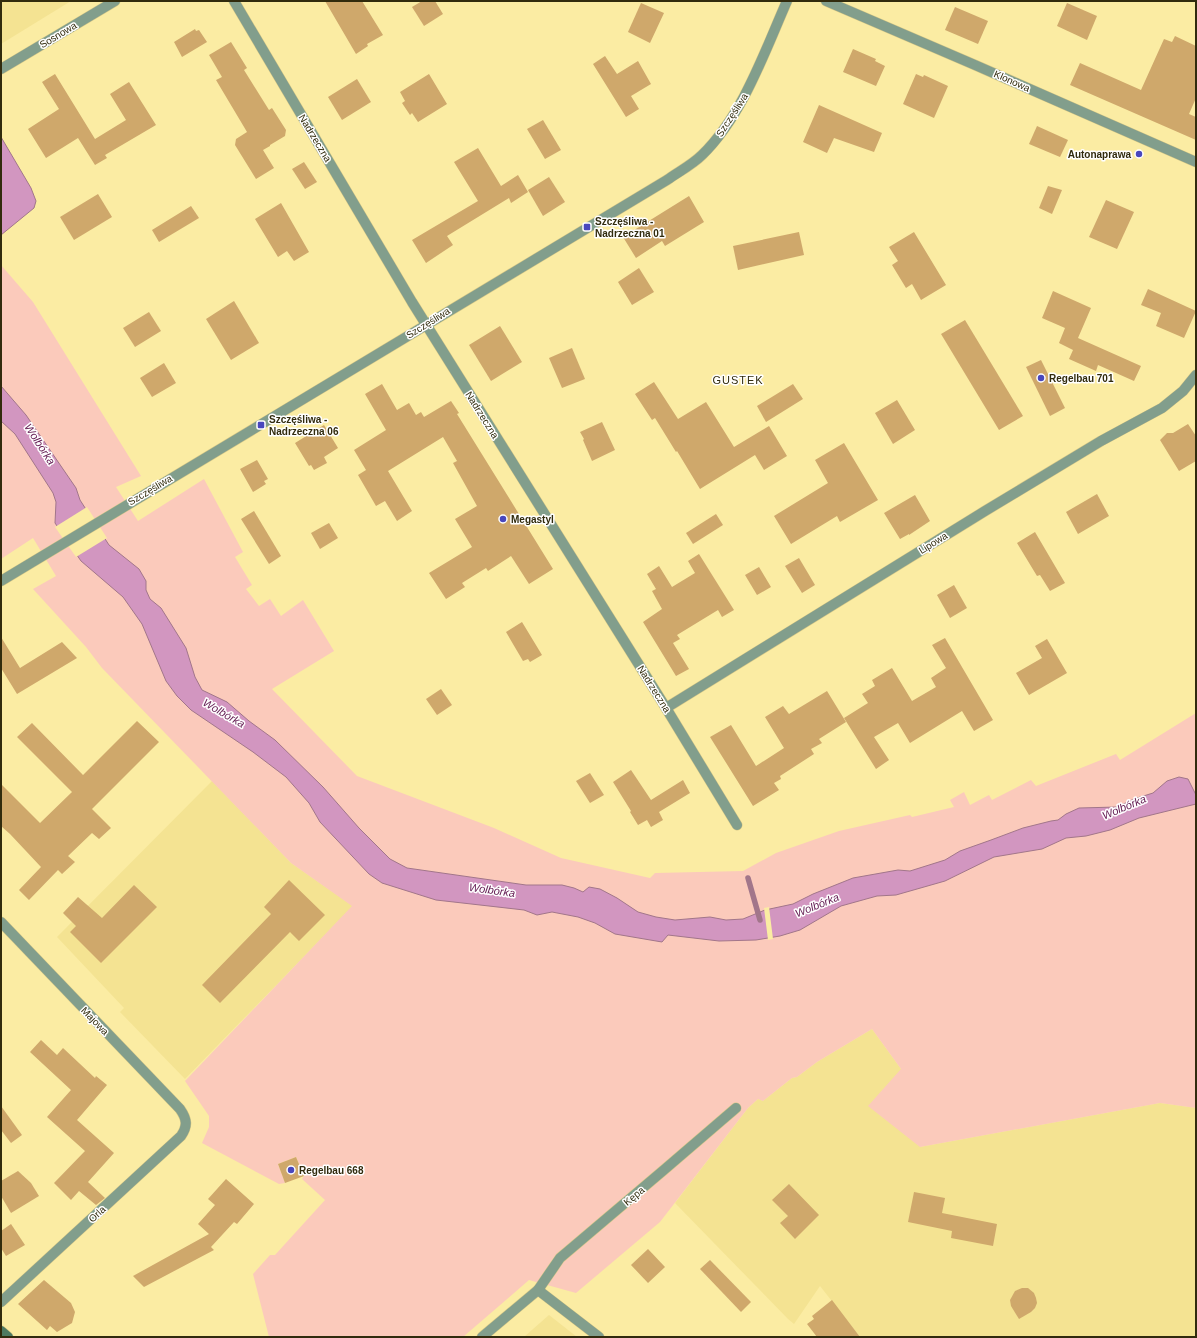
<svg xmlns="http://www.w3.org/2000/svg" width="1197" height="1338" viewBox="0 0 1197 1338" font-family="Helvetica,sans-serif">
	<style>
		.built { fill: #f4e392 }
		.green { fill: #fbcabb }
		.water { fill: #d296c0; stroke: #a2768a }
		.pier { fill: #fbeca3 }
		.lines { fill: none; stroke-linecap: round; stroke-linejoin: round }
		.stream { stroke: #a2768a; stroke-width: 5.5 }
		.building { fill: #cfa86b }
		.minor-casing { stroke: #d7c988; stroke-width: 11 }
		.tertiary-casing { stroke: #d7c988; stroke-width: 11 }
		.secondary-casing { stroke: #d7c988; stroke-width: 11 }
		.minor { stroke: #829e8c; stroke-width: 10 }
		.tertiary { stroke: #829e8c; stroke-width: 10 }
		.secondary { stroke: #4e7960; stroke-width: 10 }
		.poi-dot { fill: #4947bd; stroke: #fff; stroke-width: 1.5 }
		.labels { text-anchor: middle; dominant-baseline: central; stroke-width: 3; stroke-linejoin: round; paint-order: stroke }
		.street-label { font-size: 10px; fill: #312b0d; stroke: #fff }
		.poi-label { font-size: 10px; font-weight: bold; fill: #312b0d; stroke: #fff; text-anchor: start }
		.neighbourhood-label { font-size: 11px; letter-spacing: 1px; fill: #312b0d; stroke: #fff }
		.water-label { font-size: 11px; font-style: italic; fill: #662056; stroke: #fff }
	</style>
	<rect width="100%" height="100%" fill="#fbeca3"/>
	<!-- built -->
	<g class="built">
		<path d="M1 1H71L1 44Z"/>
		<path d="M212 781 291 863 353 906 185 1079 120 1012 124 1008 57 937Z"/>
		<path d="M872 1029 901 1069 920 1147 1160 1103 1196 1108V1337H860L820 1286 794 1324 788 1319 675 1203 748 1108 758 1099 763 1101 792 1078 797 1077 817 1062Z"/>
		<path d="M549 1315 577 1337H524Z"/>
	</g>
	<!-- green -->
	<path class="green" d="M1 265 33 302 141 476 116 487 138 521 204 479 243 552 235 557 252 585 246 589 259 606 270 599 281 616 303 600 334 651 272 689 357 776 494 828 561 858 650 878 655 873 743 871 776 853 839 831 910 815 912 817 954 807 950 800 964 792 970 805 989 795 992 800 1031 780 1036 786 1116 754 1120 760 1196 713V1108L1160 1103 920 1147 868 1106 901 1069 872 1029 817 1062 797 1077 792 1078 763 1101 758 1099 748 1108 660 1222 576 1293 529 1280 463 1337H269L253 1274 270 1255H275L325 1200 302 1179 304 1176 296 1157 278 1164 285 1183 279 1184 202 1143 209 1127V1116L185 1081 352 906 291 863 102 668 86 647 33 589 56 576 33 538 1 559Z"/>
	<!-- water -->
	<g class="water">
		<path d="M1 137 31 188 36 201 34 208 1 235Z"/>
		<path d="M1 386 26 415 76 488 80 500 109 545 139 569 146 581V590L150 599 161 608 186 648 195 677 202 690 227 702 249 721 275 740 323 787 359 828 390 859 407 868 526 885H562L574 888 583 892 589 887 600 889 617 898 638 912 656 917 675 920 710 917 726 920 743 919 765 910 793 904 813 894 853 878 898 870 910 871 945 860 960 851 991 840 1023 828 1051 821 1058 820 1066 814 1079 808 1117 807 1134 799 1153 793 1167 781 1179 777 1188 779 1196 795V804L1139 818 1110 830 1086 836 1066 838 1042 849 994 857 945 881 896 895 877 896 841 906 800 930 780 936 756 940 719 941 668 935 662 942 615 934 595 923 578 917 552 912 537 915 524 910 436 900 382 883 369 874 320 822 309 803 286 777 253 752 191 710 177 696 166 681 142 624 123 597 81 561 55 523 56 502 53 493 15 434 1 421Z"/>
	</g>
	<!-- pier -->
	<g class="pier">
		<path d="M87 507 107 538 76 557 55 527Z"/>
		<path d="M769 907 773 939 768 940 764 908Z"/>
	</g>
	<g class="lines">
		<!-- stream -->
		<path class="stream" d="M748 878 760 920"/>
	</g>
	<!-- building -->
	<g class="building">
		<path d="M325 1H362L383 35 367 44 368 46 356 54Z"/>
		<path d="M422 1H435L443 14 424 26 412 7Z"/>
		<path d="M641 3 664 13 650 43 628 32Z"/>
		<path d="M1067 3 1097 16 1087 40 1057 26Z"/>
		<path d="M955 7 988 21 978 44 945 30Z"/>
		<path d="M195 29 196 31 199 30 207 42 182 57 174 42Z"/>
		<path d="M1175 36 1196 46V98L1189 114 1196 117V140L1070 85 1080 63 1141 90 1164 39 1172 42Z"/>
		<path d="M231 42 247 68 244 70 269 110 272 108 286 130 285 136 270 145V146L263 150 274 168 256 179 235 145 236 139 247 132 216 80 222 77 209 55Z"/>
		<path d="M853 49 876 59 875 61 885 66 876 86 843 72Z"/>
		<path d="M605 56 617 74 638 61 651 84 631 96 639 109 626 117 593 64Z"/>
		<path d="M55 74 95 139 126 120 110 94 129 82 156 125 105 155 107 158 95 165 78 138 46 158 28 129 59 109 42 82Z"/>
		<path d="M429 74 447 104 418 122 412 113 410 115 402 103 405 101 400 92Z"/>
		<path d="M916 74 923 77 924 75 948 86 934 118 903 104Z"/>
		<path d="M357 79 371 102 342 120 328 97Z"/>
		<path d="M819 105 882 133 874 152 834 138 827 153 803 142Z"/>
		<path d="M543 120 561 150 545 159 527 129Z"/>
		<path d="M1037 126 1068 140 1060 157 1029 144Z"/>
		<path d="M478 148 501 186 518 175 528 192 511 203 509 198 447 236 453 245 426 263 412 240 478 201 454 162Z"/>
		<path d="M304 162 317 182 305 189 292 169Z"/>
		<path d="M549 177 565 202 543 216 528 190Z"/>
		<path d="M1048 186 1062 190 1052 214 1039 208Z"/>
		<path d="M98 194 112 217 74 240 60 217Z"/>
		<path d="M689 196 704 222 665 246 662 241 636 258 623 237Z"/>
		<path d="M1106 200 1134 212 1117 249 1089 237Z"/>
		<path d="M281 203 309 252 294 261 287 251 278 257 255 219Z"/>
		<path d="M191 206 199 218 159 242 152 230Z"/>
		<path d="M799 232 804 255 738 270 733 246Z"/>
		<path d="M914 232 946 285 921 300 912 284 906 288 892 265 898 261 889 247Z"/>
		<path d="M639 268 654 292 632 305 618 282Z"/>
		<path d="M1148 289 1196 311 1184 338 1156 326 1161 313 1141 305Z"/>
		<path d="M1053 291 1091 308 1078 338 1141 366 1134 381 1098 365 1096 371 1069 359 1073 350 1059 343 1065 328 1042 318Z"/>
		<path d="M234 301 259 343 231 360 206 319Z"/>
		<path d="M149 312 161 331 135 347 123 328Z"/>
		<path d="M965 320 1023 416 999 430 941 334Z"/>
		<path d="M500 326 522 362 491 381 469 345Z"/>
		<path d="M572 348 585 379 562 388 549 358Z"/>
		<path d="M1041 360 1065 408 1050 416 1026 367Z"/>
		<path d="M164 363 176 383 152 397 140 378Z"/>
		<path d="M654 382 678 419 706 402 734 447 769 426 787 456 764 470 755 455 700 489 677 451 676 452 655 418 652 420 635 394Z"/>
		<path d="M382 384 397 410 409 403 416 415 421 412 424 417 451 401 459 413 457 414 553 569 529 584 511 556 488 571 486 568 462 583 465 587 446 599 429 573 472 547 455 519 477 506 453 463 457 461 443 437 388 471 412 511 397 521 385 501 376 506 358 475 366 470 354 450 386 430 365 394Z"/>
		<path d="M793 384 803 399 766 422 757 406Z"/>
		<path d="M897 400 915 430 893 444 875 413Z"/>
		<path d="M602 422 615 450 592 461 583 440 584 439 580 432Z"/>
		<path d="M1188 424 1196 436V461L1179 471 1160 440 1167 433H1173Z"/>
		<path d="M324 425 338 448 324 457 327 463 314 470 311 465 309 466 295 443Z"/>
		<path d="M844 443 878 500 840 522 837 516 791 544 774 516 828 483 815 460Z"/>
		<path d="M257 460 268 479 264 481 266 484 253 492 240 469Z"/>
		<path d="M1097 494 1109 516 1078 534 1066 512Z"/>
		<path d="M915 495 930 521 909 535V534L900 539 884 513Z"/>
		<path d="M254 511 281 556 269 564 241 519Z"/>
		<path d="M716 514 723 525 693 544 686 533Z"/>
		<path d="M329 523 338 538 320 549 311 533Z"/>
		<path d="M1035 532 1065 583 1050 591 1040 575 1037 576 1017 543Z"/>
		<path d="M699 554 734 610 722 617 718 610 677 635 680 639 673 643 689 669 676 676 643 622 662 609 652 591 656 589 647 574 659 566 672 587 695 573 688 561Z"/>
		<path d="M799 558 815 585 802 593 785 566Z"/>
		<path d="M759 567 771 587 757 595 745 575Z"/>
		<path d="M954 585 967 608 950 618 937 595Z"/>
		<path d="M522 622 542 655 530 662 528 659 523 661 506 632Z"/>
		<path d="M1 637 20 668 62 642 77 658 17 694 1 668Z"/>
		<path d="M945 638 993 720 974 731 962 711 910 743 898 723 874 737 889 760 876 769 844 718 868 703 862 694 875 686 872 680 892 668 912 701 936 687 931 678 946 668 932 645Z"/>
		<path d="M1047 639 1067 673 1029 695 1016 673 1042 658 1035 646Z"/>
		<path d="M441 689 452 705 437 715 426 699Z"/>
		<path d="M827 691 846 722 819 739 822 743 811 749 814 754 780 776 781 779 774 783 779 790 753 806 710 737 731 725 756 766 784 748 765 717 783 706 789 714Z"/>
		<path d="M137 721 159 742 92 809 111 828 99 839 92 833 68 856 75 862 62 874 58 870 29 900 19 890 41 867 10 834 1 826V784L40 823 72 792 17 737 32 723 83 775Z"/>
		<path d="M631 770 651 800 683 780 690 793 659 812 663 820 651 827 647 820 638 825 630 812 631 811 613 782Z"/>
		<path d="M590 773 604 795 590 803 576 781Z"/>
		<path d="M289 880 325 915 299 941 290 932 220 1003 202 985 271 914 264 907Z"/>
		<path d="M134 885 157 907 101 963 70 932 76 926 63 913 78 897 102 918Z"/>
		<path d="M41 1040 57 1055 63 1048 95 1078 96 1076 107 1085 77 1120 114 1153 88 1182 105 1198 96 1205 79 1191 71 1200 54 1183 85 1151 47 1117 71 1090 30 1052Z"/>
		<path d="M1 1106 22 1135 11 1143 1 1130Z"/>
		<path d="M296 1157 304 1176 285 1183 278 1164Z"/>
		<path d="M18 1171 31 1183 39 1196 11 1213 1 1196V1181Z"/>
		<path d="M226 1179 254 1204 237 1224 234 1222 211 1247 214 1250 144 1287 133 1276 209 1234 198 1224 215 1205 208 1199Z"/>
		<path d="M789 1184 819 1215 795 1239 780 1223 788 1216 772 1200Z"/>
		<path d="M914 1192 945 1198 942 1213 997 1224 993 1246 951 1238 952 1231 908 1222Z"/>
		<path d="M11 1224 25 1245 6 1256 1 1248V1231Z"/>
		<path d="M648 1249 665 1267 648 1283 631 1265Z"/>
		<path d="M710 1260 751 1302 741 1312 700 1269Z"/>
		<path d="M44 1280 71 1303 75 1312 72 1323 57 1332 50 1326 47 1330 18 1304Z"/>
		<path d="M1022 1288H1028L1034 1293 1036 1298 1037 1303 1035 1308 1031 1312 1019 1319 1011 1306 1010 1300 1015 1291Z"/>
		<path d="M832 1300 860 1337H817L807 1324 814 1319 812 1316Z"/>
	</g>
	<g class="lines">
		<defs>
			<g id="minor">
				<path d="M234 1 412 302 666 708 737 825"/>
				<path d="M826 1 975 65 1196 162"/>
				<path d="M1 69 115 1"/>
				<path d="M666 708 985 511 1101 441 1162 408 1183 391 1196 375"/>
				<path d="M1 922 180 1109C187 1119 188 1126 181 1136L1 1302"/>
				<path d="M538 1290 599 1337"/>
				<path d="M482 1337 538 1290 560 1258 665 1169 736 1108"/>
			</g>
			<path id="tertiary" d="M1 581 667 180C678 172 692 165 702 155 743 115 764 53 787 1"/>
			<path id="secondary" d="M1 1331 8 1337"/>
		</defs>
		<!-- minor casing -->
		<use href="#minor" class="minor-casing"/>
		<!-- tertiary casing -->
		<use href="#tertiary" class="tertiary-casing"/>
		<!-- secondary casing -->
		<use href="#secondary" class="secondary-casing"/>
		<!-- minor -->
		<use href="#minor" class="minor"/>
		<!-- tertiary -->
		<use href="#tertiary" class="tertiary"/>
		<!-- secondary -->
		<use href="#secondary" class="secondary"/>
	</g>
	<!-- markers -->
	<g class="poi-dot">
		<circle cx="1139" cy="154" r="4"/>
		<rect x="583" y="223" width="8" height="8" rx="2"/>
		<circle cx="1041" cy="378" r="4"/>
		<rect x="257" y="421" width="8" height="8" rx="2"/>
		<circle cx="503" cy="519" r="4"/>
		<circle cx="291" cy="1170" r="4"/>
	</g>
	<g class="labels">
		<!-- street labels -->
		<g class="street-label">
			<text transform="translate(58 35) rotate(-31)">Sosnowa</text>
			<text transform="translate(1012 81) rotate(24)">Klonowa</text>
			<text transform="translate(732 115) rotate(-57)">Szczęśliwa</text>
			<text transform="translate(315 138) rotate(59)">Nadrzeczna</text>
			<text transform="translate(428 323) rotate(-32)">Szczęśliwa</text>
			<text transform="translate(482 415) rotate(58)">Nadrzeczna</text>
			<text transform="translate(150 490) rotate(-31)">Szczęśliwa</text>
			<text transform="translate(933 543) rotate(-32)">Lipowa</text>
			<text transform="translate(654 689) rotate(58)">Nadrzeczna</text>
			<text transform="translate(95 1021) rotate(46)">Majowa</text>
			<text transform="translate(634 1196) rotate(-40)">Kępa</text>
			<text transform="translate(97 1214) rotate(-43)">Orla</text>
		</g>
		<!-- poi labels -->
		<g class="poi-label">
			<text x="1131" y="154" text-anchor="end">Autonaprawa</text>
			<text x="595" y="221">Szczęśliwa -<tspan x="595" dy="12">Nadrzeczna 01</tspan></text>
			<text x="1049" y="378">Regelbau 701</text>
			<text x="269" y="419">Szczęśliwa -<tspan x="269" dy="12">Nadrzeczna 06</tspan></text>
			<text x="511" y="519">Megastyl</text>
			<text x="299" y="1170">Regelbau 668</text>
		</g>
		<!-- neighbourhood labels -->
		<g class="neighbourhood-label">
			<text x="738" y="380">GUSTEK</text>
		</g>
		<!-- water labels -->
		<g class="water-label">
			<text transform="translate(40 444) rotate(57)">Wolbórka</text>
			<text transform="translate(224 713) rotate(30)">Wolbórka</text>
			<text transform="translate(1124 807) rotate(-23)">Wolbórka</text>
			<text transform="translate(492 890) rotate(8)">Wolbórka</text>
			<text transform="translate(817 905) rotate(-22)">Wolbórka</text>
		</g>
	</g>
	<!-- border -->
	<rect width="1197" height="1338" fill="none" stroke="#312b0d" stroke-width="4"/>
</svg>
